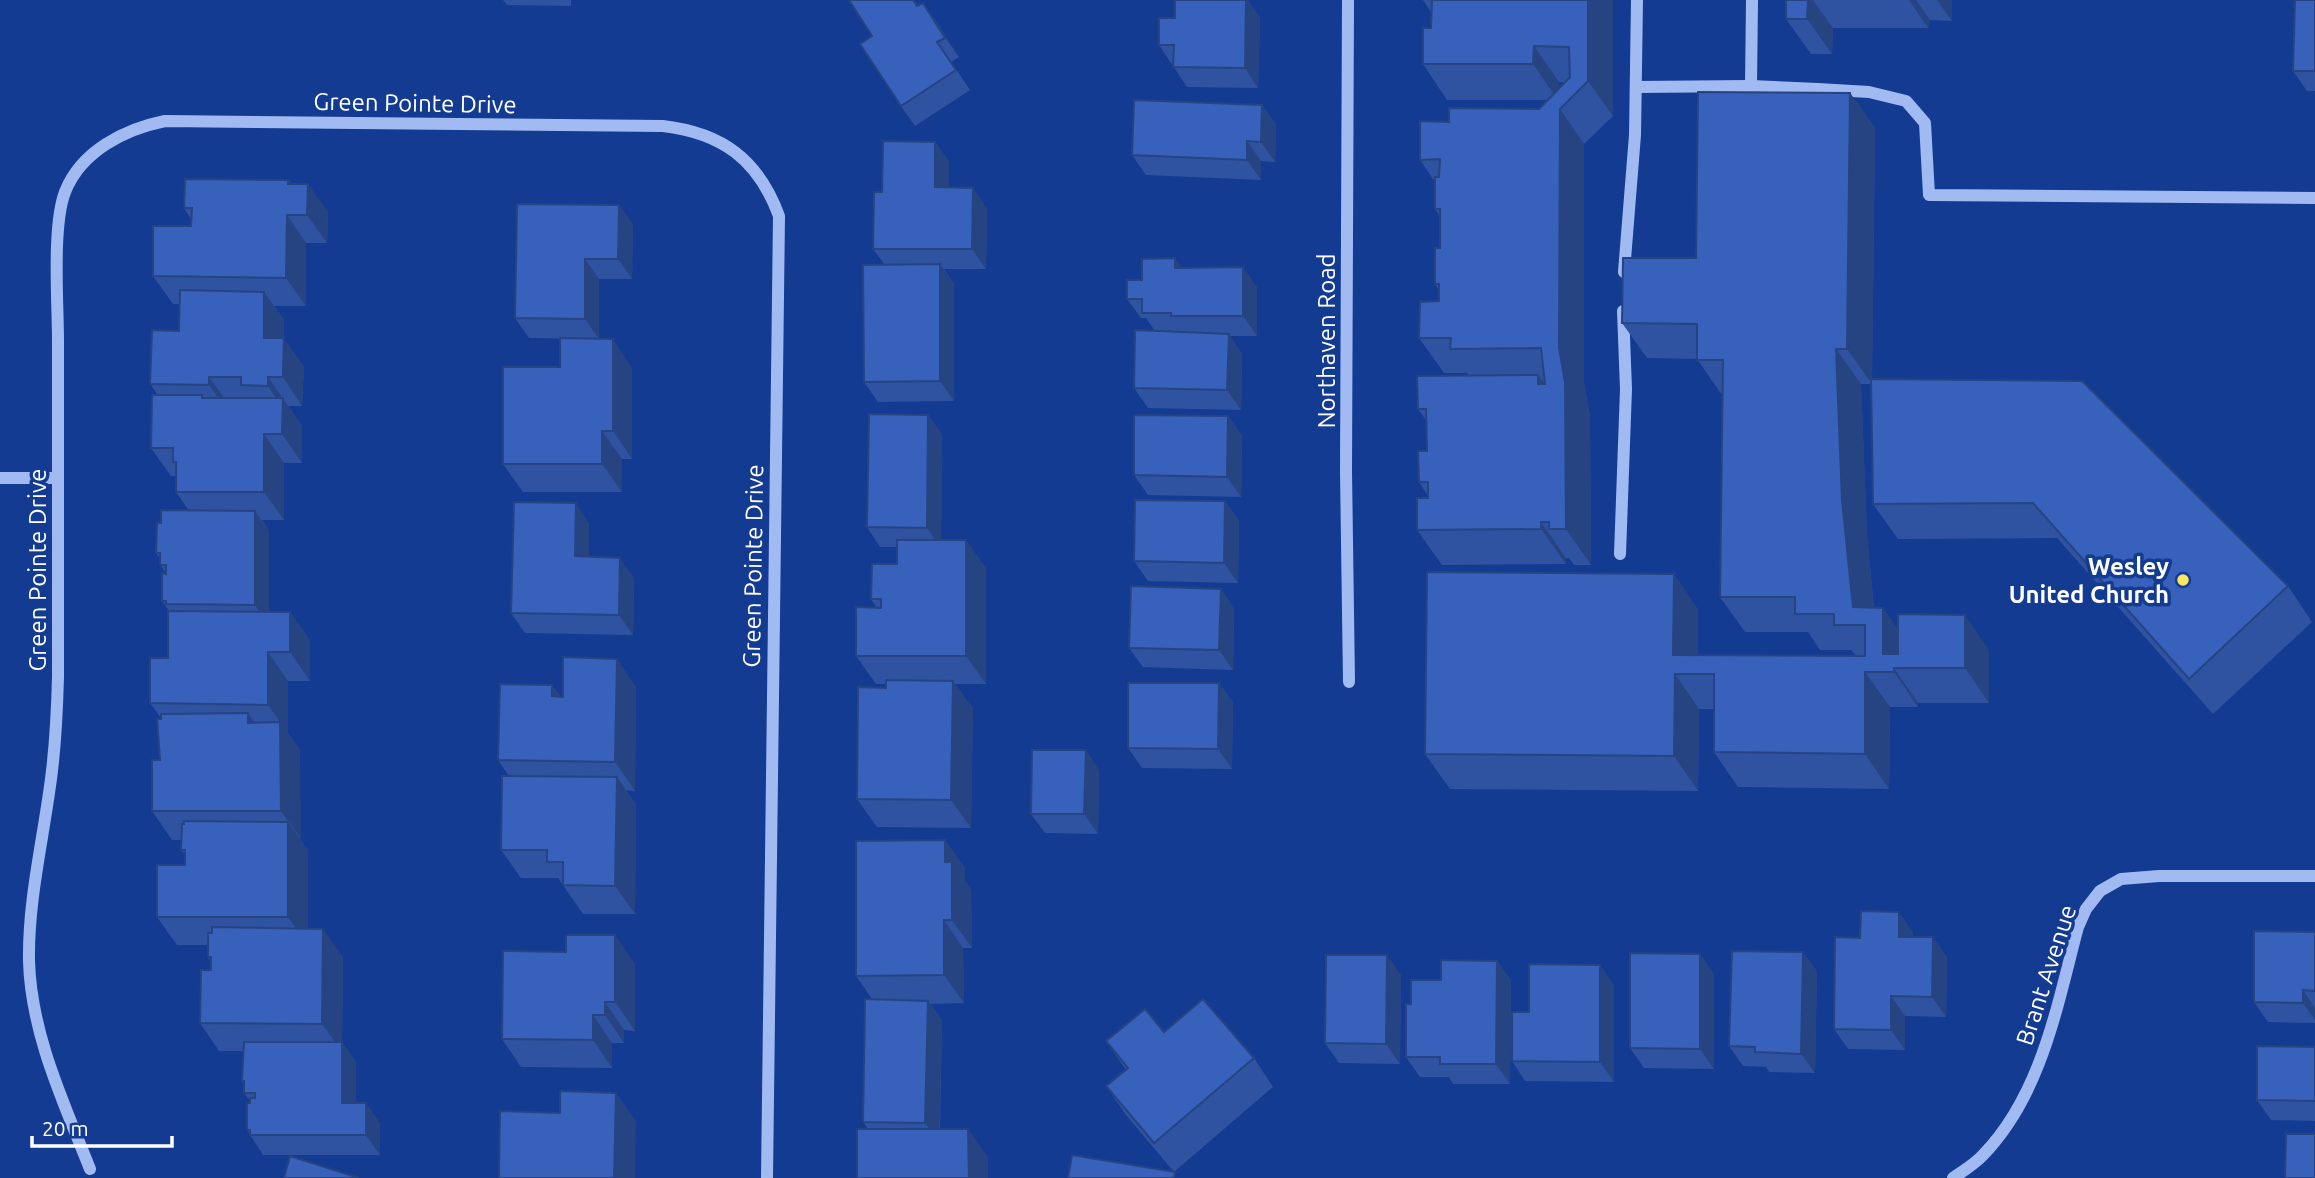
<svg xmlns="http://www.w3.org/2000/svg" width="2315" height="1178" viewBox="0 0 2315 1178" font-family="Ubuntu,sans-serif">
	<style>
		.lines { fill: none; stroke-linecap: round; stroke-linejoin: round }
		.minor { stroke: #a1bbf2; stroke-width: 12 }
		.wall { fill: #2f53a0; fill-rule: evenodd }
		.shaded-wall { fill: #264482 }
		.building { fill: #3761ba; stroke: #264482; stroke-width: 2 }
		.poi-dot { fill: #ffe662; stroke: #133b92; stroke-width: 2.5 }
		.labels { text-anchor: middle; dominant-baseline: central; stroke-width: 7; stroke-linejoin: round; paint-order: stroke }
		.street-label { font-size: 24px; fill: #fff; stroke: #133b92 }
		.poi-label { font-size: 24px; font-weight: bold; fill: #fff; stroke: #133b92; text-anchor: end }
	</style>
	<rect width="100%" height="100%" fill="#133b92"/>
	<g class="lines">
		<!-- minor -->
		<g class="minor">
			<path d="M1348 0 1346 471 1349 682"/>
			<path d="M1751 86 1752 0"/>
			<path d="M1636 87 1751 86 1818 89 1869 92 1906 101 1925 123 1929 195 2315 198"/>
			<path d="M1624 272 1635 135 1637 0"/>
			<path d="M0 478H58"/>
			<path d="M1620 554 1626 389 1623 311"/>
			<path d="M90 1169C64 1103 31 1034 29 961 28 905 41 849 49 793 55 755 57 716 58 677 58 565 58 453 58 341 58 303 52 226 65 192 81 151 125 129 165 121L663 126C722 133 758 159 779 216L767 1178"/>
			<path d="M1953 1178C1963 1171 1975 1164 1983 1155 2042 1094 2057 1005 2078 927L2086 909 2100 891 2121 879 2159 876H2315"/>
		</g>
	</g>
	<!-- wall -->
	<g class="wall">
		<path d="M503 0H571V6L507 5Z"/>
		<path d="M849 0H914L918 5 923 3 959 57 951 62 970 90 915 126 901 106 872 36Z"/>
		<path d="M1423 0H1613V116L1584 144V383L1590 417 1591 565H1574L1569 558H1566V564L1442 565 1417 530 1428 498V496L1419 482 1427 451 1426 420 1418 409 1469 376 1467 373H1444L1419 338 1439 301V290L1435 284 1440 248V217L1435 209V182L1420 160 1449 122 1539 109 1548 100H1447L1423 64 1431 28V12ZM1559 82H1565L1558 89Z"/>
		<path d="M1786 0H1952V21L1930 20 1928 28H1833L1832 54H1811L1786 19Z"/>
		<path d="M2315 0V91H2307L2293 71Z"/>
		<path d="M1260 17 1258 88 1187 87 1159 45Z"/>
		<path d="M1850 93 1875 128 1872 379 2288 586 2312 622 2213 714 2057 538 1898 539 1873 504 1871 384H1861L1867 535 1874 608H1883L1898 630 1989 650V703H1918V707H1890L1889 789 1738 787 1714 752V709H1699L1698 791 1450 789 1425 754 1698 609V655L1856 656 1851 650H1820L1808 632H1745L1720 597 1722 395 1697 359 1647 358 1622 323 1696 258Z"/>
		<path d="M1262 105 1276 125 1275 162 1261 161V180L1146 175 1132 155Z"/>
		<path d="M935 142 949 162V187L987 208 986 269H944L954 284V401L878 402 864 382 885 265 873 249 882 192Z"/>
		<path d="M288 180 292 184 328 212 327 243H306V306H274L284 320V339L304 367 302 406H288L302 426V463H284V520H262L269 531V612H290L310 640V681H288V733L300 750V839L308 850V929L343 957 342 1042 356 1062V1103L380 1123V1155H263L247 1130 250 1101 244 1093V1084L242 1081 244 1051H219L200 1023 211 970V962L208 957V945H177L157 917 185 865V854L181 850 182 840H172L152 811 160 760 161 718 150 703 168 658 169 611 162 601 166 573 160 565V558L156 553 161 523 189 511 176 492V476H171L151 448 158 395 150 384 179 331V304H173L153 276 191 226V219L184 208Z"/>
		<path d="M619 205 633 225 632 279H599V339L529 338 515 318Z"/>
		<path d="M1182 268 1257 287V336H1230L1242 354 1241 410 1148 408 1134 388 1155 331 1146 318H1141L1127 299 1142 280Z"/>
		<path d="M632 368V459H622V492H523L503 464Z"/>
		<path d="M928 415 942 435 941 540 986 568V684H955L973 709 971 828 877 827 857 799 886 688V684H876L856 656 877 608 871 599 897 564V547H880L867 527Z"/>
		<path d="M1228 416 1242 436 1241 497 1148 495 1134 475Z"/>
		<path d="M1225 501 1239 521 1238 583 1148 581 1134 561Z"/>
		<path d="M589 523V557L634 578 633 635 525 633 511 613Z"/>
		<path d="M1221 589 1234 609 1233 670 1143 667 1129 648Z"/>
		<path d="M1219 683 1233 703 1232 769 1142 768 1128 748Z"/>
		<path d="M552 685 561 697 636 687 635 791 626 790 636 805 635 914H583L558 878H521L501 850 509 776 498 760Z"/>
		<path d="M1099 770 1098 834 1045 833 1031 814Z"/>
		<path d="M965 868V881L971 890 972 948H963L964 1003 930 1004 942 1020 940 1129 988 1157V1178H857L868 1129 863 1122 872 999 856 976Z"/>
		<path d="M1913 932V937L1947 957 1946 1017 1905 1016V1050L1848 1049 1834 1029 1860 938Z"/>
		<path d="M2315 932V1023L2268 1022 2254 1002Z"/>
		<path d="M1803 952 1817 972 1815 1073 1769 1072 1766 1067 1743 1066 1729 1046Z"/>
		<path d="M1700 954 1714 974V1069L1644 1068 1630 1048Z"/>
		<path d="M1497 961 1511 981 1510 1084H1453L1449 1077H1420L1406 1057 1411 1004 1441 980Z"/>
		<path d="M635 964V1031L624 1030V1043H612V1068L521 1067 502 1039Z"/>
		<path d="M1401 975 1400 1064 1339 1063 1325 1043Z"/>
		<path d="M1614 985V1082L1525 1081 1512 1061 1529 1012Z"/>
		<path d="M1164 1032 1254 1058 1273 1087 1174 1172 1126 1115 1106 1086 1126 1070 1106 1041Z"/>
		<path d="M2315 1047V1121L2271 1120 2257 1100Z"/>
	</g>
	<!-- shaded-wall -->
	<g class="shaded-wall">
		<path d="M1246 0H1248L1260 17 1258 88 1245 68Z"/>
		<path d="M1588 0H1613V116L1588 81Z"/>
		<path d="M1808 0H1813L1833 28 1832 54 1807 19Z"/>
		<path d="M1909 0H1916L1930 20 1928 28Z"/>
		<path d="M1937 0H1952V21Z"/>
		<path d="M923 3 937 22 959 57 945 38Z"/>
		<path d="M1534 46 1559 82 1558 100 1533 64Z"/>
		<path d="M1850 93 1875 128 1872 384 1847 349Z"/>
		<path d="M1262 105 1276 125 1275 162 1261 142Z"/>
		<path d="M1560 109 1584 144V383L1590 417 1591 565 1566 529 1559 348Z"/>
		<path d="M1247 141 1261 161V180L1247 160Z"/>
		<path d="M935 142 949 162V207L935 187Z"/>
		<path d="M288 180 307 207 308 184 328 212 327 243 307 215 288 184Z"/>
		<path d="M973 188 987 208 986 269 972 249Z"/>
		<path d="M619 205 633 225 632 279 618 259Z"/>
		<path d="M287 215 306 243V306L286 278Z"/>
		<path d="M1175 258 1189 278 1175 268Z"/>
		<path d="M585 259 599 279V339L585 319Z"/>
		<path d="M940 264 954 284V401L940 381Z"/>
		<path d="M1243 267 1257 287V336L1243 316Z"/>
		<path d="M264 292 284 320V339L304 367 302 406 283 377 264 338Z"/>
		<path d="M1229 334 1242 354 1241 410 1227 390Z"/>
		<path d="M613 339 632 368V459L613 431Z"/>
		<path d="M1836 349 1861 384 1867 535 1877 643 1853 607 1842 500Z"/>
		<path d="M1538 375 1563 410 1538 384Z"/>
		<path d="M209 377 229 405V413L209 385Z"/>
		<path d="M268 377 302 426V463L282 434V407L268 386Z"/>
		<path d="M928 415 942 435 941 548 927 528Z"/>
		<path d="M1228 416 1242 436 1241 497 1227 477Z"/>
		<path d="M602 431 622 459V492L602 464Z"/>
		<path d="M264 434 284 463V520L264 492Z"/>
		<path d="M1225 501 1239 521 1238 583 1224 563Z"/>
		<path d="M576 503 589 523V576L575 556Z"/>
		<path d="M255 511 269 531V625L255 605Z"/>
		<path d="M1541 522 1566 558V564L1541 529Z"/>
		<path d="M966 540 986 568V684L966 656Z"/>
		<path d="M620 558 634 578 633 635 619 615Z"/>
		<path d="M1674 574 1698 609V674L1673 655Z"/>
		<path d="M1221 589 1234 609 1233 670 1219 650Z"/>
		<path d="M1883 608 1907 643 1894 668 1918 703V707L1894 672 1883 654Z"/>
		<path d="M290 612 310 640V681L290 652Z"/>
		<path d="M1965 615 1989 650V703L1965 668Z"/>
		<path d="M268 652 288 681V733L300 750 301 839 281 811 280 722 268 705Z"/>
		<path d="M617 659 636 687 635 791 615 762Z"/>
		<path d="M1865 672 1890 707 1889 789 1865 754Z"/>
		<path d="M1675 674 1699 709 1698 791 1674 756Z"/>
		<path d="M953 681 973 709 971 828 951 800Z"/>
		<path d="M1219 683 1233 703 1232 769 1218 749Z"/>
		<path d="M552 685 572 713 552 696Z"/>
		<path d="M248 713 268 741 248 723Z"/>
		<path d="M1086 750 1099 770 1098 834 1084 814Z"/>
		<path d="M617 777 636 805 635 914 615 886Z"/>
		<path d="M288 822 308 850V946L288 917Z"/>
		<path d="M945 840 965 868V881L971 890 972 948 952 920 945 862Z"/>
		<path d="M1899 912 1913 932V957L1899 937Z"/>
		<path d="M944 920 963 948 964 1003 944 975Z"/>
		<path d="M323 929 343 957 342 1052 322 1024Z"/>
		<path d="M615 935 635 964V1031L615 1002Z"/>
		<path d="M1933 937 1947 957 1946 1017 1932 997Z"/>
		<path d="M1803 952 1817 972 1815 1073 1801 1054Z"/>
		<path d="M1700 954 1714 974V1069L1700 1049Z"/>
		<path d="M1387 955 1401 975 1400 1064 1386 1044Z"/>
		<path d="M1497 961 1511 981 1510 1084 1496 1064Z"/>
		<path d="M1600 965 1614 985V1082L1600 1062Z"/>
		<path d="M2303 990 2315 1008V1020L2303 1003Z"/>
		<path d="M1891 996 1905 1016V1050L1891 1030Z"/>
		<path d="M928 1001 942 1020 939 1143 925 1123Z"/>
		<path d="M605 1002 624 1030V1043L605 1015Z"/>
		<path d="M593 1015 612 1043V1068L593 1040Z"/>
		<path d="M342 1042 356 1062V1123L342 1103Z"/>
		<path d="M616 1093 636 1121 635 1178H614Z"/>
		<path d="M366 1103 380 1123V1155L366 1135Z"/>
		<path d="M968 1129 988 1157V1178H969Z"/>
	</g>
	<!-- building -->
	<g class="building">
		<path d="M849 0H913L917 6 923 3 945 38 937 42 956 70 901 106 860 44 872 36Z"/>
		<path d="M1175 0H1246L1245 68 1173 67 1174 45H1159V18H1175Z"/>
		<path d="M1432 0H1588V81L1560 109 1559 348 1565 382 1566 529H1549V522H1541V529L1417 530V498H1428V482H1419L1418 451H1427L1426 409H1418L1417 376 1538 375V384H1545L1541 348 1450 349 1451 338H1419L1420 302 1439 301V284H1435V248H1440V209H1435V177H1439L1440 159 1420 160V121L1449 122V108L1539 109 1570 77 1569 47 1534 46 1533 64H1423V28H1431Z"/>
		<path d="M1786 0H1808L1807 19H1786Z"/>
		<path d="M2295 0H2315V71H2293Z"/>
		<path d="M1698 92 1850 93 1847 349H1836L1842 500 1853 607 1883 608V654H1898V614L1965 615V668H1894V672H1865V754L1714 752V674H1675L1674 756 1425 754 1427 572 1674 574 1673 655 1865 656V625H1834V614H1795V597H1720L1723 360H1697V324L1622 323 1623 258H1696Z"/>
		<path d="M1134 100 1262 105 1261 142 1247 141V160L1132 155Z"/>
		<path d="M883 141 935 142V187L973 188 972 249H873L874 192H882Z"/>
		<path d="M185 179 288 180V184H308L307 215H287L286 278 153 276V226H191L192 208H184Z"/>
		<path d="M517 204 619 205 618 259H585V319L515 318Z"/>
		<path d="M1175 258V268L1243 267V316H1171V313H1142V299H1127V280H1142V259Z"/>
		<path d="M940 264V381L864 382 863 265Z"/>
		<path d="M180 290 264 292V338H284L283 377H268V386L241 385V377H209V385L150 384 152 330 179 331Z"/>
		<path d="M1135 330 1229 334 1227 390 1134 388Z"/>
		<path d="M560 338 613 339V431H602V464H503V367H560Z"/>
		<path d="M1871 379 2082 381 2288 586 2189 679 2033 503 1873 504Z"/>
		<path d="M152 395H202V398H283L282 434H264V492H176V462H173V448H151Z"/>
		<path d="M869 414 928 415 927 528 867 527Z"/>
		<path d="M1134 415 1228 416 1227 477 1134 475Z"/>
		<path d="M1135 500 1225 501 1224 563 1134 561Z"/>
		<path d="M514 502 576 503 575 556 620 558 619 615 511 613Z"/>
		<path d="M161 510 255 511V605L166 604V601H162V573L166 574V565H160V553H156L157 523H161Z"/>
		<path d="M897 540H966V656H856V607L881 608V599H871L872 564H897Z"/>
		<path d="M1131 586 1221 589 1219 650 1129 648Z"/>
		<path d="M168 611 290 612V652H268V705L150 703V658H168Z"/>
		<path d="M563 657 617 659 615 762 498 760 500 684 552 685V696L563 697Z"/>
		<path d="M886 680 953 681 951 800 857 799 858 687 886 688Z"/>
		<path d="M1128 683H1219L1218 749 1128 748Z"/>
		<path d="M248 713V723L280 722 281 811H152V760H160L157 719H161V714Z"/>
		<path d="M1032 750H1086L1084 814H1031Z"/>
		<path d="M502 776 617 777 615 886 563 885V862H547V850H501Z"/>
		<path d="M184 821 288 822V917H157V865H185V850H181L182 824H184Z"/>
		<path d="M945 840V862H952V920H944V975L856 976V841Z"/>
		<path d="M1861 911 1899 912V937H1933L1932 997 1891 996V1030L1834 1029 1835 937 1860 938Z"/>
		<path d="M212 927 323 929 322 1024 200 1023 201 970H211V957H208V933H212Z"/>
		<path d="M2254 931 2315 932V991L2303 990V1003L2254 1002Z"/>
		<path d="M566 935H615V1002H605V1015H593V1040L502 1039 503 951 566 952Z"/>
		<path d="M1732 951 1803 952 1801 1054 1755 1052V1047L1729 1046Z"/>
		<path d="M1630 953 1700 954V1049L1630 1048Z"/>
		<path d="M1326 955H1387L1386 1044 1325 1043Z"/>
		<path d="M1441 960 1497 961 1496 1064H1440V1057H1406V1004H1411V980H1441Z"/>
		<path d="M1529 964 1600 965V1062L1512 1061V1012H1529Z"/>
		<path d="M865 999 928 1001 925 1123 863 1122Z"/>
		<path d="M1203 999 1254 1058 1154 1143 1106 1086 1128 1068 1106 1041 1145 1009 1164 1032Z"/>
		<path d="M244 1042H342V1103H366V1135H250V1130H247V1103H250V1098H255V1093H244V1081H242Z"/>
		<path d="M2257 1046 2315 1047V1101L2257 1100Z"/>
		<path d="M560 1091 616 1093 614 1178H499L500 1111 560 1113Z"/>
		<path d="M857 1129H968L969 1178H857Z"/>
		<path d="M2286 1134H2315V1178H2285Z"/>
		<path d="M1072 1155 1175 1172 1174 1178H1068Z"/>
		<path d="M290 1156 359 1178H284Z"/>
	</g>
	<!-- markers -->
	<circle class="poi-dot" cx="2183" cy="580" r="7"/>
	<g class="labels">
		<!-- street labels -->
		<g class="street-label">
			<text transform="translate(415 103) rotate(1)">Green Pointe Drive</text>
			<text transform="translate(1326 341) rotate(-90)">Northaven Road</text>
			<text transform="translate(753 566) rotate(-89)">Green Pointe Drive</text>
			<text transform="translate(37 570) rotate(-90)">Green Pointe Drive</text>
			<text transform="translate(2046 975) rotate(-72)">Brant Avenue</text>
		</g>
		<!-- poi labels -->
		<g class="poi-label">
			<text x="2169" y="566">Wesley<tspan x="2169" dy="28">United Church</tspan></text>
		</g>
	</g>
	<!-- scale -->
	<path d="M32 1136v10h140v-10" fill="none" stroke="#ffffff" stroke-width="3.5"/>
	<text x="42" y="1136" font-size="21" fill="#ffffff" stroke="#133b92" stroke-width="5" paint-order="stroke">20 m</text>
</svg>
